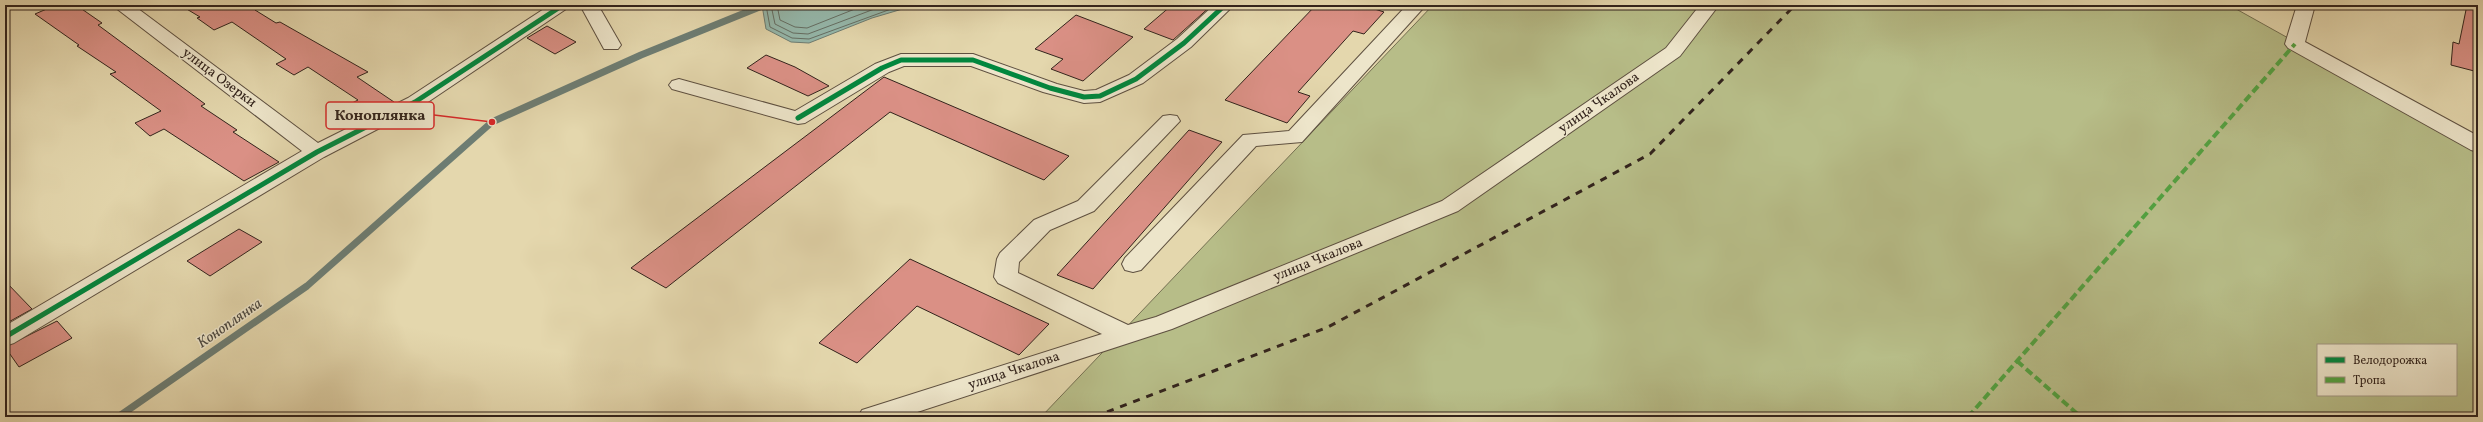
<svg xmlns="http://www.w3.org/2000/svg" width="2483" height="422" viewBox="0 0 2483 422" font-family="Vollkorn,serif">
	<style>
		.green { fill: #b7bd88; stroke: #747052; fill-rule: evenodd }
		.water { fill: #95b9ad; stroke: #6d7d73 }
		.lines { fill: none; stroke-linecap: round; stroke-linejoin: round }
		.shore { stroke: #646e64; stroke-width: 1 }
		.stream { stroke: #6d7d73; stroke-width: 7 }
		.building { fill: #da9085; stroke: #32231c }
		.minor-casing { stroke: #5e5040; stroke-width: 2 }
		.minor { fill: #ede5ca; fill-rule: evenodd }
		.rail { stroke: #32231c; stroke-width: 3; stroke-dasharray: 7 7; stroke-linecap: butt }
		.quiet { stroke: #52a241; stroke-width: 4; stroke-dasharray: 8 4; stroke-linecap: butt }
		.cycleway-casing { stroke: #ede5ca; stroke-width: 8 }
		.cycleway { stroke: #00873e; stroke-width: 5 }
		.labels { text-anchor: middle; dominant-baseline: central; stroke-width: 3; stroke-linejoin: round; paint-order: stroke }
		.street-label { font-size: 14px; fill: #32231c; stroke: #ede5ca }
		.water-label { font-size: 15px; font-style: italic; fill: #4b4840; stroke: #ede5ca }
		.leader { fill: none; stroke: #d62828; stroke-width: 1.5 }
		.callout-dot { fill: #d62828; stroke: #ede5ca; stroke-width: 1.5 }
		.callout { fill: #ede5ca; stroke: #d62828; stroke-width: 1.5 }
		.callout-label { font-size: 15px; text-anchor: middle; font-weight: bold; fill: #32231c }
	</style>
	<rect width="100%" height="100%" fill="#e4d7ad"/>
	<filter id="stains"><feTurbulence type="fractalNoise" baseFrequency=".005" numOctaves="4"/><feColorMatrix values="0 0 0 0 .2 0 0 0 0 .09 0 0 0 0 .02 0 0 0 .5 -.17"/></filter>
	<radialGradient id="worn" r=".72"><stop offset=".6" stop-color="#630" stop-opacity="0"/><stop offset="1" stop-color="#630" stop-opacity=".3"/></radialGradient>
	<!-- green -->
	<path class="green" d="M1433 5H2229L2478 144V417H1041ZM2318 345H2456V395H2318Z"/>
	<!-- water -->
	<path class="water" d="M762 5H916L872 18 809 43 791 42 766 29Z"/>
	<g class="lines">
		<!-- shore -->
		<g class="shore">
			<path d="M766 5 770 27 792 38 809 39 902 5"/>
			<path d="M771 5 775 24 793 33 808 34 885 5"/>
			<path d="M777 5 780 20 795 27 807 28 865 5"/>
		</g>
		<!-- stream -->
		<path class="stream" d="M118 417 307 286 492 122 641 55 762 6"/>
	</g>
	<!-- building -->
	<g class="building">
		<path d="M56 5H76L102 23 98 25 205 104 201 106 237 130 233 132 279 162 244 181 164 129 150 136 135 123 161 111 110 74 116 72 77 46 79 45 35 14Z"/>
		<path d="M180 5H267L255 10 276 23 280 22 368 72 357 77 394 102 365 118 346 106 358 100 308 67 294 75 276 64 286 59 232 22 214 30 197 18 200 17Z"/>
		<path d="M1172 5H1212L1173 40 1144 29Z"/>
		<path d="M1316 5H1362L1384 12 1364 34 1353 31 1298 92 1310 96 1287 123 1225 100Z"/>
		<path d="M2467 5H2478V72L2451 65 2453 42 2459 44Z"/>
		<path d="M1076 15 1133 37 1083 81 1051 69 1063 59 1035 49Z"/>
		<path d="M547 26 576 42 555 54 527 38Z"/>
		<path d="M766 55 795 67 829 86 808 96 747 68Z"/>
		<path d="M884 77 1069 156 1044 180 890 112 666 288 631 268Z"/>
		<path d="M1189 130 1222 142 1093 289 1057 275Z"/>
		<path d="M239 229 262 242 210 276 187 261Z"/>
		<path d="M910 259 1049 324 1019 355 917 306 857 363 819 343Z"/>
		<path d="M5 281 32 309 5 324Z"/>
		<path d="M57 321 72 338 19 367 5 347Z"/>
	</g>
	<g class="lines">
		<defs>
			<g id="minor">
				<path d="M112 5H133L318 143 408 98 550 5H572L422 106 324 157 14 343 5 346V326L302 151Z"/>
				<path d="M580 5H598L621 45 618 49H604Z"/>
				<path d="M1214 5H1234L1191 47 1143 83 1100 102 1084 103 1043 92 971 66H904L889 72 805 123 798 124 672 89 669 85 672 81 679 79 795 111 875 64 901 54H973L1057 84 1084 91 1096 90 1129 75 1177 39Z"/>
				<path d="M1407 5H1426L1302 142 1256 146 1141 270 1133 272 1125 270 1122 264 1125 258 1243 135 1289 131Z"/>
				<path d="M1700 5H1719L1680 56 1458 211 1172 329 902 417H858L862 410 1102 334 998 283 994 277 997 259 1000 253 1034 220 1078 201 1163 116 1170 115 1177 116 1180 121 1094 211 1050 230 1019 262 1018 273 1128 325 1156 317 1442 201 1666 48Z"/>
				<path d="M2297 5H2315L2305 42 2478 136V152L2471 150 2288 48 2285 44Z"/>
			</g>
		</defs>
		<!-- minor casing -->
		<use href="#minor" class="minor-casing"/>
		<!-- minor -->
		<use href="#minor" class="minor"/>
		<!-- rail -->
		<path class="rail" d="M1094 417 1328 327 1650 154 1795 5"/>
		<!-- quiet -->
		<g class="quiet">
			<path d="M2017 361 2081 417"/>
			<path d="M1968 417 2295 44"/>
		</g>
		<defs>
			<g id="cycleway">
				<path d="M798 118 882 68 901 60H973L1050 88 1084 97 1100 96 1136 79 1184 43 1225 5"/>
				<path d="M5 337 317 152 415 102 563 5"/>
			</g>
		</defs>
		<!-- cycleway casing -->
		<use href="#cycleway" class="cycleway-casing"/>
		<!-- cycleway -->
		<use href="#cycleway" class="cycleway"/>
	</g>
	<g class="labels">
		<!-- street labels -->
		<g class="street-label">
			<text transform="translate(219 78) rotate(37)">улица Озерки</text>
			<text transform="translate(1599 103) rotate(-35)">улица Чкалова</text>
			<text transform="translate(1318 260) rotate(-22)">улица Чкалова</text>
			<text transform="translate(1014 371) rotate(-18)">улица Чкалова</text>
		</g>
		<!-- water labels -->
		<g class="water-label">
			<text transform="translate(230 324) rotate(-35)">Коноплянка</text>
		</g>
	</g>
	<!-- callouts -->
	<path class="leader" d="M492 122L434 115"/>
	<circle class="callout-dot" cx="492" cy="122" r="4"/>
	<rect class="callout" x="326" y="102" width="108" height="27" rx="4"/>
	<g class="callout-label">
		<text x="380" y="120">Коноплянка</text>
	</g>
	<!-- margin -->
	<rect width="2483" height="422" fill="none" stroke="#e4d7ad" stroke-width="20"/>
	<rect x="6" y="6" width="2471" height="410" fill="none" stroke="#32231c" stroke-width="2"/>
	<rect x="10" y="10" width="2463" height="402" fill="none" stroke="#32231c"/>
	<!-- legend -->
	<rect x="2317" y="344" width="140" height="52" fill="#ede5ca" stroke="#a29784"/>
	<rect x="2325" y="357" width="20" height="6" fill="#00873e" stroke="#a29784"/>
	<text x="2353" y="364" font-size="12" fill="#32231c">Велодорожка</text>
	<rect x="2325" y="377" width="20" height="6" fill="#52a241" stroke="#a29784"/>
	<text x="2353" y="384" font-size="12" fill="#32231c">Тропа</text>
	<rect width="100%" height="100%" filter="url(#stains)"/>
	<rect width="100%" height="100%" fill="url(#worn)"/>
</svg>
